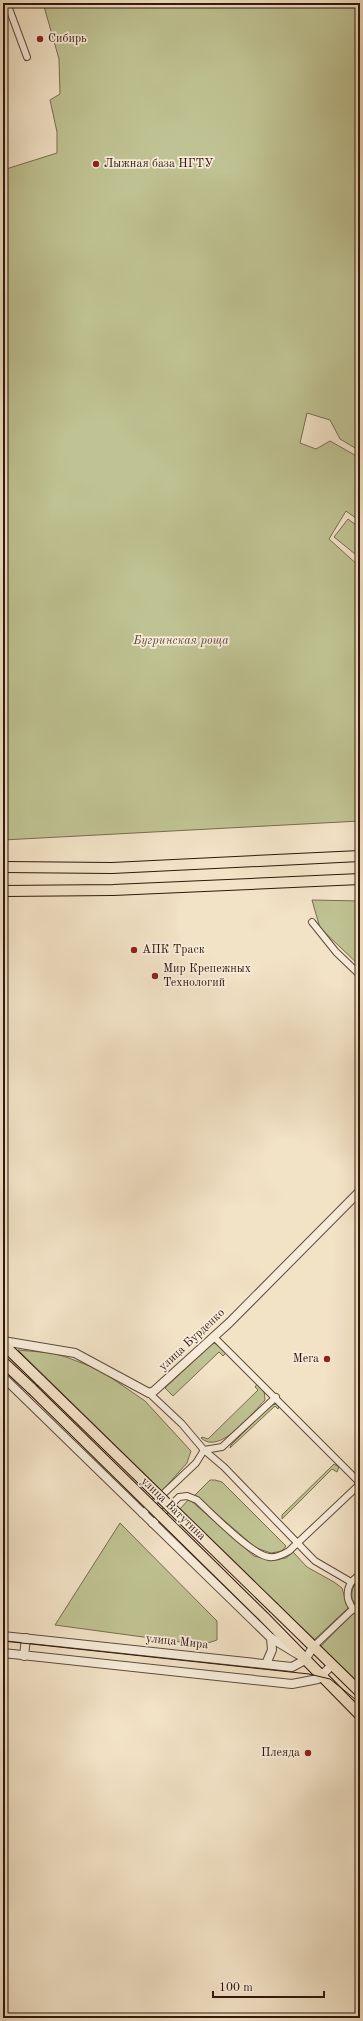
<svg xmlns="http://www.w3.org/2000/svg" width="363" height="2021" viewBox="0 0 363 2021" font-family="'Old Standard TT',serif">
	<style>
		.green { fill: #bfc292; stroke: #786c4e }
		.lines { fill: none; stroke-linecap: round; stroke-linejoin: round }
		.minor-casing { stroke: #614a3a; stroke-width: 8 }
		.tertiary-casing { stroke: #614a3a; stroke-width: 10 }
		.primary-casing { stroke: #31170b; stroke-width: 12 }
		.minor { stroke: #f7ecda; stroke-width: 6 }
		.tertiary { stroke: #f7ecda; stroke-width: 8 }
		.primary { stroke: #f2e2c6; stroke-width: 10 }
		.tram { stroke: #31170b; stroke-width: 1 }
		.primary-bridge-casing { stroke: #31170b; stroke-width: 12; stroke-linecap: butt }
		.primary-bridge { stroke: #f2e2c6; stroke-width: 10 }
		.poi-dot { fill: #8f2418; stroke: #f7ecda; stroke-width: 1.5 }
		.labels { text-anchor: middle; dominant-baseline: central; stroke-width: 3.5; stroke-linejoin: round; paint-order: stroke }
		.poi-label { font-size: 12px; fill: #31170b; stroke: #f7ecda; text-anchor: start }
		.park-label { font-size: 12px; font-style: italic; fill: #5c4a34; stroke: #f7ecda }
		.street-label { font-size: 12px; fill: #31170b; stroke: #f7ecda }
	</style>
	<rect width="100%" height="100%" fill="#f2e2c6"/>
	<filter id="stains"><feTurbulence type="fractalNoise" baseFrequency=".005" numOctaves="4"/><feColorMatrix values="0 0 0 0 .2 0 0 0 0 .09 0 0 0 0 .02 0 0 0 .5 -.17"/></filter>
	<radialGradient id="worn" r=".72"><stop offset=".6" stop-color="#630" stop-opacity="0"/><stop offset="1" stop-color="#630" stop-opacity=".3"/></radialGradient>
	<!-- green -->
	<g class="green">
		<path d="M43 3H360V451L340 439 330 420 307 413 300 443 316 449 330 441 360 458V521L346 511 329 539 360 567V821L3 840V170L57 153V132L50 100 60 94 59 59Z"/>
		<path d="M348 519 360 528V558L334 537Z"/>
		<path d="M312 900 360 901V966L320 928Z"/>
		<path d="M213 1343 217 1344 226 1353 223 1356 219 1352 173 1396 165 1388Z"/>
		<path d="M18 1350 52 1353 66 1357 100 1370 145 1401 191 1451 187 1463 162 1491Z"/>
		<path d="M257 1384 264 1390 265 1400C253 1412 220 1456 201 1438L202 1437 208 1439 258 1390 255 1387Z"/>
		<path d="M277 1404 279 1406 278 1409 275 1406 230 1448 231 1445 271 1405Z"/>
		<path d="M334 1464 339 1467 337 1472 332 1469 282 1519V1515Z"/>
		<path d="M210 1480H215L222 1482 286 1546 282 1551 271 1553 256 1548 195 1495Z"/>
		<path d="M189 1499 254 1556 270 1560 286 1558 293 1552 307 1567 334 1582 342 1588 348 1608 313 1641 179 1510Z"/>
		<path d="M120 1523 217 1621V1640L202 1645 55 1625Z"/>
		<path d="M360 1579V1608C348 1601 350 1587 360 1579Z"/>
		<path d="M353 1613 360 1614V1685L320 1647Z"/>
	</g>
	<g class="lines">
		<defs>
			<g id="minor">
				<path d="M7 3 27 57"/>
				<path d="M312 922 336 952 360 975"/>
				<path d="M214 1337 360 1483"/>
				<path d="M149 1393 182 1424 204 1450 224 1467 309 1555 315 1561 351 1582"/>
				<path d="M142 1514 196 1463 204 1450 222 1447 276 1397"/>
				<path d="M152 1524 179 1497 187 1496 197 1500C212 1514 252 1555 269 1557 276 1558 284 1554 289 1551L360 1484"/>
				<path d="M360 1575C344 1584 343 1604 360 1613"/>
				<path d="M313 1647 353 1609"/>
			</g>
			<g id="tertiary">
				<path d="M3 1341 75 1353 149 1393 154 1391 229 1323 360 1191"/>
				<path d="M3 1377 271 1638 299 1655"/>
				<path d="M3 1636 292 1667 305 1660 313 1647"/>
				<path d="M3 1653 292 1684 318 1679 332 1665"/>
				<path d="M24 1656 26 1638"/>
				<path d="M266 1664 272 1650 271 1638"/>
			</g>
			<g id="primary">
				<path d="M3 867 112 868 360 856"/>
				<path d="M3 891 113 890 360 879"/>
				<path d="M3 1344 41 1381"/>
				<path d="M3 1362 32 1389"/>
				<path d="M274 1608 360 1692"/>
				<path d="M264 1617 360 1715"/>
			</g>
		</defs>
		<!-- minor casing -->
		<use href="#minor" class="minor-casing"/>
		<!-- tertiary casing -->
		<use href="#tertiary" class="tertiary-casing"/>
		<!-- primary casing -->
		<use href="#primary" class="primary-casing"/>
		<!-- minor -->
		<use href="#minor" class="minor"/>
		<!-- tertiary -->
		<use href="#tertiary" class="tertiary"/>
		<!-- primary -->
		<use href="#primary" class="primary"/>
		<!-- tram -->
		<path class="tram" d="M3 1641 309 1674 330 1679 360 1703"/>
		<defs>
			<g id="primary-bridge">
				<path d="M41 1381 274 1608"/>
				<path d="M32 1389 264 1617"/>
			</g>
		</defs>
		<!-- primary-bridge casing -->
		<use href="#primary-bridge" class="primary-bridge-casing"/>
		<!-- primary-bridge -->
		<use href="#primary-bridge" class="primary-bridge"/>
	</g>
	<!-- markers -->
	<g class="poi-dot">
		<circle cx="40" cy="39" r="4"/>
		<circle cx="96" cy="164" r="4"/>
		<circle cx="134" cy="950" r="4"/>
		<circle cx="155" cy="976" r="4"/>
		<circle cx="327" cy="1359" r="4"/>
		<circle cx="308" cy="1753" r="4"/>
	</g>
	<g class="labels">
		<!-- poi labels -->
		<g class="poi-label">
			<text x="48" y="39">Сибирь</text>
			<text x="104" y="164">Лыжная база НГТУ</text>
			<text x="142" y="950">АПК Траск</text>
			<text x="163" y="969">Мир Крепежных<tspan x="163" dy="14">Технологий</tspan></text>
			<text x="319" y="1359" text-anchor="end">Мега</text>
			<text x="300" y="1753" text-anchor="end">Плеяда</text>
		</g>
		<!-- park labels -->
		<g class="park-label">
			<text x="181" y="641">Бугринская роща</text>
		</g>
		<!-- street labels -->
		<g class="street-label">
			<text transform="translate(192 1340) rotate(-43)">улица Бурденко</text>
			<text transform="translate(173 1509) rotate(44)">улица Ватутина</text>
			<text transform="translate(177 1642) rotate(6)">улица Мира</text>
		</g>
	</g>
	<!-- margin -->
	<rect width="363" height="2021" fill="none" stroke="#f2e2c6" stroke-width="16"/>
	<rect x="4" y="4" width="355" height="2013" fill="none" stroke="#31170b" stroke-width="2"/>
	<rect x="8" y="8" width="347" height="2005" fill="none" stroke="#31170b"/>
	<!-- scale -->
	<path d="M213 1991v6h111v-6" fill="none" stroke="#31170b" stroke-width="2"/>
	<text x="219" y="1991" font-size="12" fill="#31170b" stroke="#f7ecda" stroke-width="3" paint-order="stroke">100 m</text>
	<rect width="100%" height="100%" filter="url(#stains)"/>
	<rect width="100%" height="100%" fill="url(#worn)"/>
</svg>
